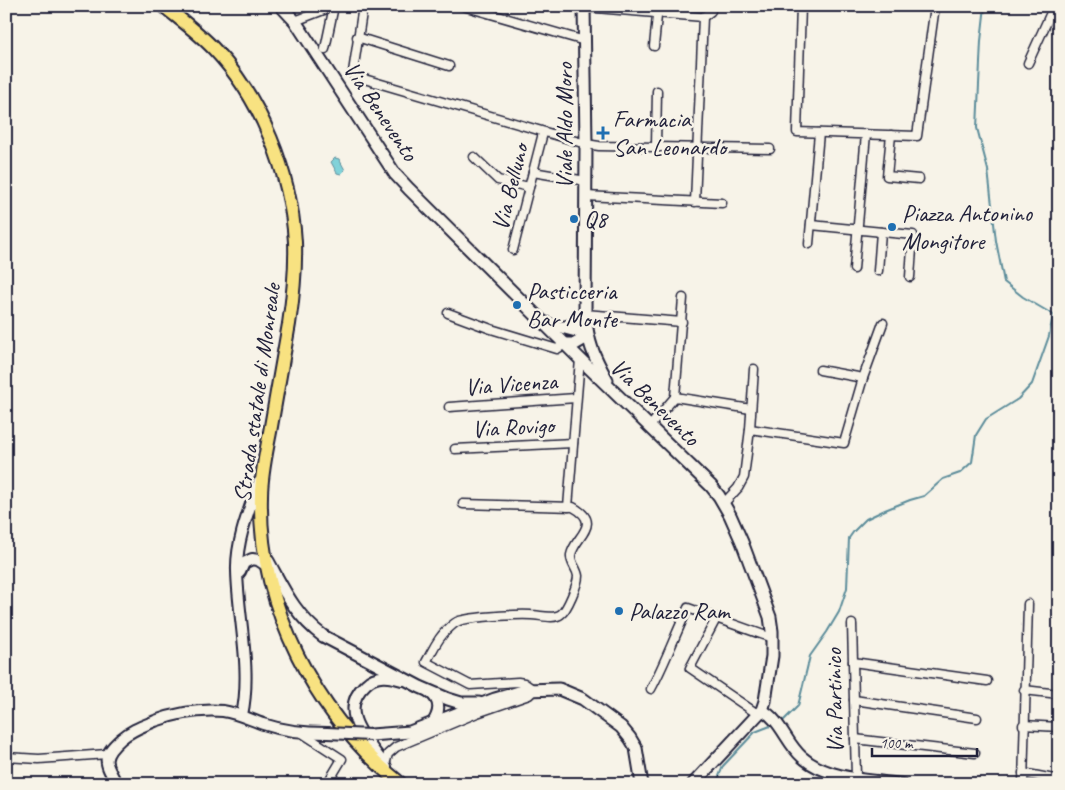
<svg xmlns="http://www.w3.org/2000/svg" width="1065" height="790" viewBox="0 0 1065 790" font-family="Caveat,sans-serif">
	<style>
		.water { fill: #81d2d9; stroke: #5b8c9a }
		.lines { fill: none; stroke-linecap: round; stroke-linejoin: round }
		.stream { stroke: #5b8c9a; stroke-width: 2 }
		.minor-casing { stroke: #22223b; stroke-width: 11 }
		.tertiary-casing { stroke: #22223b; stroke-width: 14 }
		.secondary-casing { stroke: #22223b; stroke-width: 15 }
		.primary-casing { stroke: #22223b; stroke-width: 16 }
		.minor { stroke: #f7f3e8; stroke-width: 8 }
		.tertiary { stroke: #f7f3e8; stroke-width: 10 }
		.secondary { stroke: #f7f3e8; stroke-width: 11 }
		.primary { stroke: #f8e281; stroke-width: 12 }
		.tertiary-bridge-casing { stroke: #22223b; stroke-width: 14; stroke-linecap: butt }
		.tertiary-bridge { stroke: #f7f3e8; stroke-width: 10 }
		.poi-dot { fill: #1f6fb2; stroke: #f7f3e8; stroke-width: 2 }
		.labels { text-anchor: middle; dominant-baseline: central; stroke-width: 5; stroke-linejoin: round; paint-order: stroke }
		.street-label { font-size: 24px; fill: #22223b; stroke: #f7f3e8 }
		.poi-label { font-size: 24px; fill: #22223b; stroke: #f7f3e8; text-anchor: start }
	</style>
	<rect width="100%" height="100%" fill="#f7f3e8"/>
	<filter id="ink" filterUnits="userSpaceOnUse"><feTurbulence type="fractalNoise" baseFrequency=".02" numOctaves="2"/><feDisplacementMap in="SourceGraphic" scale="10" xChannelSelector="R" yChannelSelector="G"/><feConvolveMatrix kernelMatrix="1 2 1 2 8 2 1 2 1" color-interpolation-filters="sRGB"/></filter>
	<g filter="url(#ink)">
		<!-- water -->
		<path class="water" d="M335 158 339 159 345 170 341 174 337 173 331 162Z"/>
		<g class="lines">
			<!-- stream -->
			<g class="stream">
				<path d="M985 6 981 41 977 128 988 170 996 241 1004 282 1023 297 1059 318"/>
				<path d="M780 722 784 720 798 706 810 656 827 632 839 612 847 588 849 538 854 531 866 519 885 510 910 500 924 496 943 479 960 473 972 462 976 435 986 419 1018 399 1032 384 1049 336 1053 315"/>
				<path d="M716 784 723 766 755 732 773 725"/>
			</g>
			<defs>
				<g id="minor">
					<path d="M363 6 353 72 354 76 586 144 599 146 770 149"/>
					<path d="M463 6 585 41"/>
					<path d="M801 6 797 132 917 136 935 6"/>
					<path d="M584 7 703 17"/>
					<path d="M295 21 334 6"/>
					<path d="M357 37 449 66"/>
					<path d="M654 46 658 6"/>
					<path d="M325 49 334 6"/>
					<path d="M1028 63 1054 6"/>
					<path d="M891 135 887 176 919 179"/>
					<path d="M656 146 657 91"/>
					<path d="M474 157 498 180 529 187"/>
					<path d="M533 172 586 181"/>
					<path d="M586 196 722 203"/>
					<path d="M695 202 703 17 711 11V6"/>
					<path d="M811 225 913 235 910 277"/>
					<path d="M809 244 819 133"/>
					<path d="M513 250 543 133"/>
					<path d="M854 269 866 134"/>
					<path d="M878 271 881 232"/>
					<path d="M448 313 491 329 557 349 565 344"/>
					<path d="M585 314 682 322"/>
					<path d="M820 370 863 378"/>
					<path d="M675 397 751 409"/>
					<path d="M449 407 576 398"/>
					<path d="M650 426 675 397 683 298"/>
					<path d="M750 429 844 443 863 378 883 323"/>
					<path d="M455 449 573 443"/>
					<path d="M724 503 738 488 744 477 750 429 754 369"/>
					<path d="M568 507 580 359"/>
					<path d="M716 619 690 668 759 715"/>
					<path d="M852 624 856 777"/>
					<path d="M853 662 987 681"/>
					<path d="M651 689C665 663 675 635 688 608L772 638"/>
					<path d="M1024 690 1059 694"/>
					<path d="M854 700 977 718"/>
					<path d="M1023 725 1059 727"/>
					<path d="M302 733 342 759 327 784"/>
					<path d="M855 739 975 753"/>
					<path d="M6 757 39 759 107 754"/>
					<path d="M385 765 388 754 396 747 477 713 529 695 534 690 524 683 518 682 470 685 426 662C432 652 438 637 447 630 450 627 455 622 459 621 471 617 518 614 531 615 540 615 554 620 561 614 567 610 578 584 578 576 577 568 570 563 571 555 574 537 604 524 573 507L463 504"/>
					<path d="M1023 773 1059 780"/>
					<path d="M1023 784 1028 604"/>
				</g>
				<g id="tertiary">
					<path d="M240 572 244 563 252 559 258 560 267 566"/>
					<path d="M429 692C442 701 440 713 431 725"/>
					<path d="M762 710C781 720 786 743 802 757 826 779 871 780 902 784"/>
					<path d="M242 715C252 668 238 618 237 571 236 541 249 510 259 482"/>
					<path d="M386 767C369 742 335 712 366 684 376 674 389 676 402 680"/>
					<path d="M117 784C104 762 101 757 121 739 131 730 143 726 155 721 177 713 199 709 223 711 237 713 249 719 263 724 284 731 305 733 327 733"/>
				</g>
				<g id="secondary">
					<path d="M281 6 295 21 395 174 409 189 580 359 711 486 719 496 730 515 742 542 770 617 772 631V656L765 701 762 710 693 784"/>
					<path d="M584 6 586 144 585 314C588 343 593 355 607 380"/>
					<path d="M546 323C563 331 573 327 585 314"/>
					<path d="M565 328 580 332 587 337 575 344H565"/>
					<path d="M268 561C284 590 295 615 323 636L420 687 448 699 461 703H479"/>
					<path d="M371 735 410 732 495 699 526 690 559 689 583 699 621 727 630 738 636 748 642 784"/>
				</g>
				<path id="primary" d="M164 6C181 20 199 33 214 49 261 98 291 174 295 242 296 269 293 297 289 324 283 360 276 396 270 432 266 453 261 475 261 496 258 607 316 716 401 784"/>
			</defs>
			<!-- minor casing -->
			<use href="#minor" class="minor-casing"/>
			<!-- tertiary casing -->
			<use href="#tertiary" class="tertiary-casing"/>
			<!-- secondary casing -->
			<use href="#secondary" class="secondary-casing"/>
			<!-- primary casing -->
			<use href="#primary" class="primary-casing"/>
			<!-- minor -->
			<use href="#minor" class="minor"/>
			<!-- tertiary -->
			<use href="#tertiary" class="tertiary"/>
			<!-- secondary -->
			<use href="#secondary" class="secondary"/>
			<!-- primary -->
			<use href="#primary" class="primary"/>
			<defs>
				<path id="tertiary-bridge" d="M327 733 371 735"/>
			</defs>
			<!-- tertiary-bridge casing -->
			<use href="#tertiary-bridge" class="tertiary-bridge-casing"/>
			<!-- tertiary-bridge -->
			<use href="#tertiary-bridge" class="tertiary-bridge"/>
		</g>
	</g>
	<!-- markers -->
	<g class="poi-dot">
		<path d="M600.5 125.5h5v5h5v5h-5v5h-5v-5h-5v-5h5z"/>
		<circle cx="574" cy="219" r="5"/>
		<circle cx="892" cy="227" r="5"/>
		<circle cx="517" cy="305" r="5"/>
		<circle cx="619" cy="611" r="5"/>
	</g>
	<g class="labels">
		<!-- street labels -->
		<g class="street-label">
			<text transform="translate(381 111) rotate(56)">Via Benevento</text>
			<text transform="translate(564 126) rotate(-90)">Viale Aldo Moro</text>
			<text transform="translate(510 187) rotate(-76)">Via Belluno</text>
			<text transform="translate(511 384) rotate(-4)">Via Vicenza</text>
			<text transform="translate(257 393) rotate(-82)">Strada statale di Monreale</text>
			<text transform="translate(655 402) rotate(44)">Via Benevento</text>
			<text transform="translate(513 427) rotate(-3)">Via Rovigo</text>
			<text transform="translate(834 701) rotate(-91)">Via Partinico</text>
		</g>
		<!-- poi labels -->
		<g class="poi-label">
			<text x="613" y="119">Farmacia<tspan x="613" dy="28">San Leonardo</tspan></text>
			<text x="902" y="213">Piazza Antonino<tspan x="902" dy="28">Mongitore</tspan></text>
			<text x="584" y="219">Q8</text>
			<text x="527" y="291">Pasticceria<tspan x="527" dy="28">Bar Monte</tspan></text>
			<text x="629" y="611">Palazzo Ram</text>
		</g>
	</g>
	<!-- margin -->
	<rect width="1065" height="790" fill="none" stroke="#f7f3e8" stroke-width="25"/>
	<rect x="12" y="12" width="1040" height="765" fill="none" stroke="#22223b" stroke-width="2" filter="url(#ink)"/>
	<!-- scale -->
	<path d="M872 748v8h105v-8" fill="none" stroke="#22223b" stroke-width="2.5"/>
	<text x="880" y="748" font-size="15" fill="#22223b" stroke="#f7f3e8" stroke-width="4" paint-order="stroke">100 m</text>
</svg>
